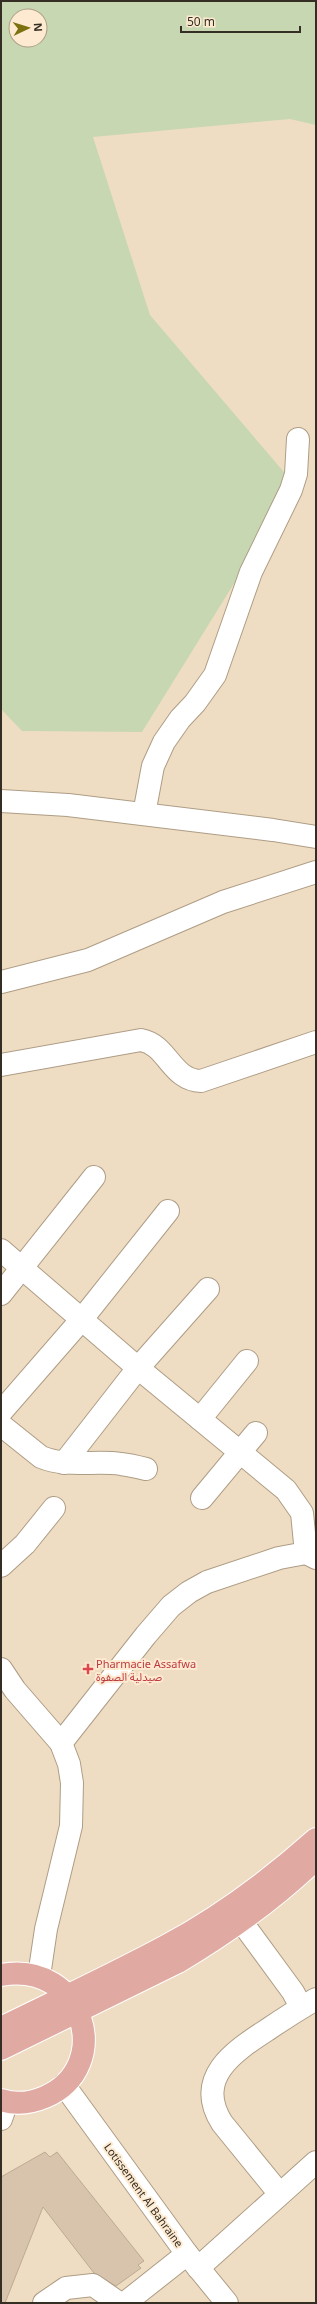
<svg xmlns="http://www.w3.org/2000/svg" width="317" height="2304" viewBox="0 0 317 2304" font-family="'Noto Sans','Noto Sans Arabic',sans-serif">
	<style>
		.green { fill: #c7d7b1; fill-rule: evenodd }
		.building { fill: #d8c3ac; stroke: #beaa93 }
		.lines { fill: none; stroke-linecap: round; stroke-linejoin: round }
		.minor-casing { stroke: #ae9d85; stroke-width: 24 }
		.major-casing { stroke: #fff; stroke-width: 24 }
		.minor { stroke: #fff; stroke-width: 22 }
		.major { stroke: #e0aaa2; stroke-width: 22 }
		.health-dot { fill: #e0444e; stroke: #fdead0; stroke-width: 1.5 }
		.labels { text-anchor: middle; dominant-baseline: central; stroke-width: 4; stroke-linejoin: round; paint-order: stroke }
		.health-label { font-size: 11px; fill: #be3a42; stroke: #fdead0; text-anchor: start }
		.street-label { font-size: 11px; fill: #352e24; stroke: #fdead0 }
	</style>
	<rect width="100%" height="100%" fill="#efddc3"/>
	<!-- green -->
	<path class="green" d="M1 1H316V125L290 119 93 137 150 315 295 485 142 732 22 731 1 709ZM16 16H40V40H16Z"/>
	<!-- building -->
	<path class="building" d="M45 2152 50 2157 57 2152 144 2261 138 2265 141 2268 116 2286 94 2273 43 2207 5 2303H1V2177Z"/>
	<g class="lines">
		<defs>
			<g id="minor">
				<path d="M1 801 68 805 273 830 316 837"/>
				<path d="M144 814 153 766 164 742 180 719 195 703 215 675 251 572 291 490 296 474 298 439"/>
				<path d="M1 982 88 960 223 902 316 872"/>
				<path d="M1 1065 141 1040C168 1045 171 1080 201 1081L316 1042"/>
				<path d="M1 1250 138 1368 286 1490 302 1513 306 1553"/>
				<path d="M1 1294 94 1177"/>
				<path d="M1 1412 82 1319 168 1211"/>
				<path d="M200 1419 247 1361"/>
				<path d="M1 1425 41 1457C68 1468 95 1460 121 1464 130 1465 138 1467 146 1469"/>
				<path d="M64 1463 138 1368 208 1289"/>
				<path d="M202 1498 256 1433"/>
				<path d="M1 1566 25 1544 54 1508"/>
				<path d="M1 1669 15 1690 61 1743 69 1764 72 1783 71 1826 46 1929 39 1976"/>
				<path d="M61 1743 146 1635 171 1606 189 1592 207 1582 279 1558 306 1553 316 1558"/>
				<path d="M241 1921 293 1992 301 2007"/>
				<path d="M64 2085 187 2254 227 2303"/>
				<path d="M1 2119 7 2102"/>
				<path d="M279 2193 222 2123C194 2078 233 2052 267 2030 283 2019 299 2009 316 1999"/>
				<path d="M198 2268 316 2162"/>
				<path d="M44 2303 66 2288 93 2285 119 2303"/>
				<path d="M125 2303 187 2254"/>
			</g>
			<g id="major">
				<path d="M1 1975C84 1960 115 2067 45 2097 31 2103 16 2105 1 2100"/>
				<path d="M1 2028C56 2001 112 1975 166 1946 220 1917 270 1880 316 1839"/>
				<path d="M1 2049 178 1962C227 1933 274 1899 316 1859"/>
			</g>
		</defs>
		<!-- minor casing -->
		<use href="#minor" class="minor-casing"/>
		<!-- major casing -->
		<use href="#major" class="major-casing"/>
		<!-- minor -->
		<use href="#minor" class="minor"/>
		<!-- major -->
		<use href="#major" class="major"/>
	</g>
	<!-- markers -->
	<path class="health-dot" d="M86 1663h4v4h4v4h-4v4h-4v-4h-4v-4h4z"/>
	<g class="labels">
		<!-- health labels -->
		<g class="health-label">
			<text x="96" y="1663">Pharmacie Assafwa<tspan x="96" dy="13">صيدلية الصفوة</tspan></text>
		</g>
		<!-- street labels -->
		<g class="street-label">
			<text transform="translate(144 2195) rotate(54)">Lotissement Al Bahraine</text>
		</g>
	</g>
	<!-- border -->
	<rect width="317" height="2304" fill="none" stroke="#352e24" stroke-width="4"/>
	<!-- north arrow -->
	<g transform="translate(28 28) rotate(86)"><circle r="19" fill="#fdead0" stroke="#ad9f8b"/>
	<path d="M0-3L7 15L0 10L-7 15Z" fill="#7d700f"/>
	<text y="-6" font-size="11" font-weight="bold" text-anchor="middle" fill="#352e24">N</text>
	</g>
	<!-- scale -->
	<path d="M181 26v6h119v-6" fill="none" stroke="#352e24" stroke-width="2"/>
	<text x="187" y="26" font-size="12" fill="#352e24" stroke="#fdead0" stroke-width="3" paint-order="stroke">50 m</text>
</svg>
